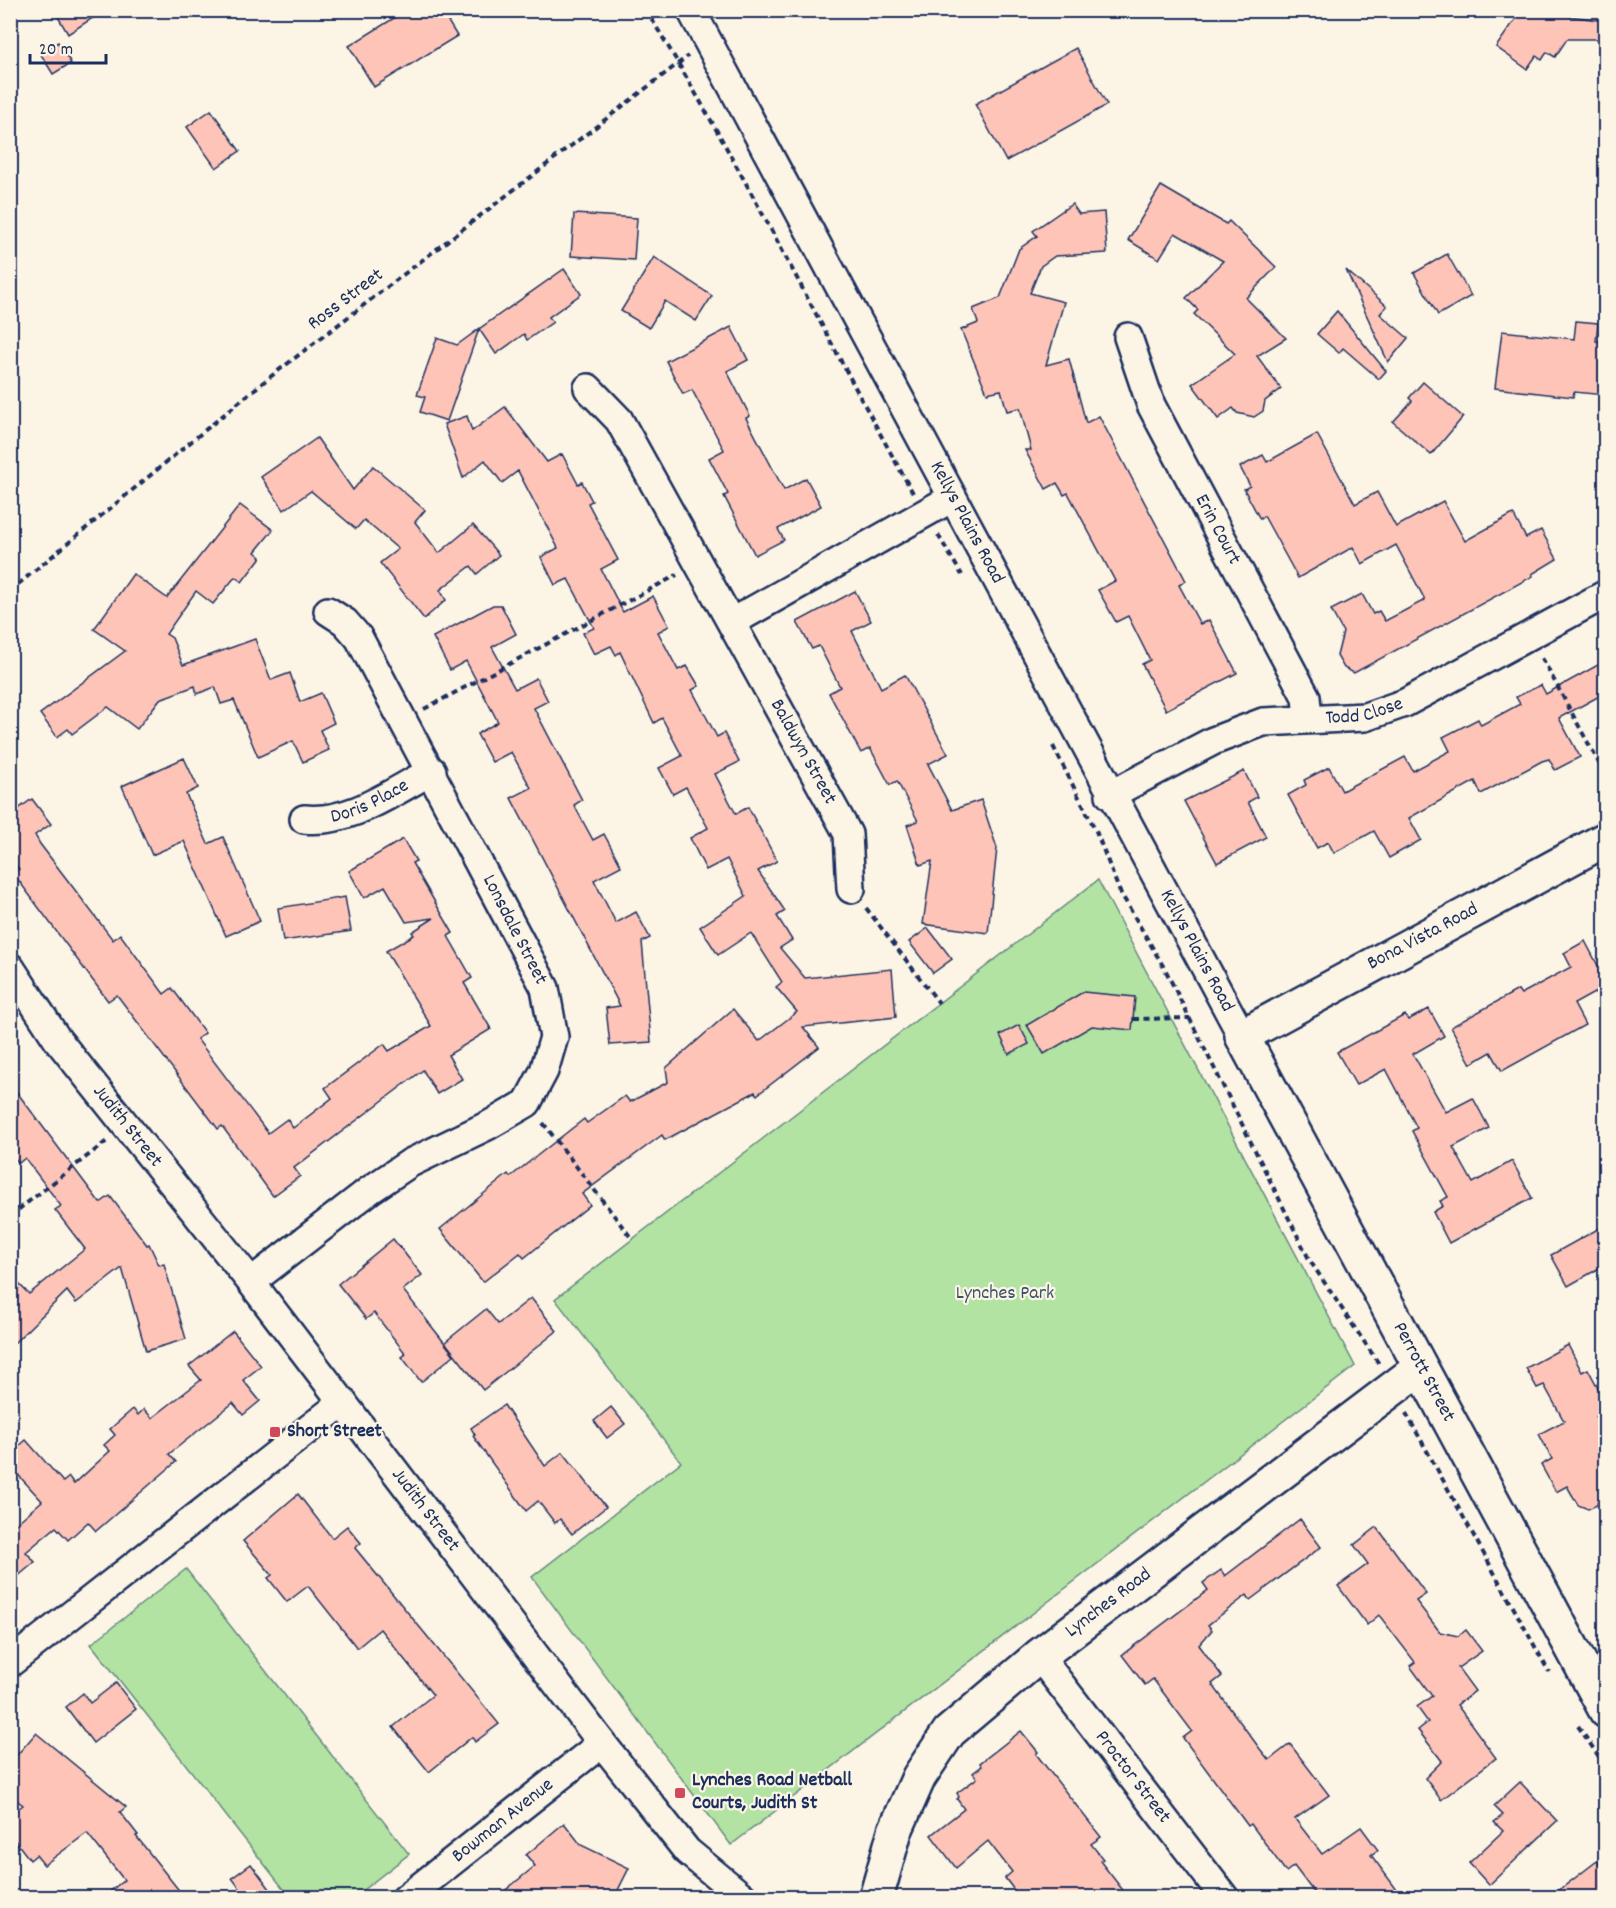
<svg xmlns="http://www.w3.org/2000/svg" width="1616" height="1908" viewBox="0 0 1616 1908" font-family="Dekko,sans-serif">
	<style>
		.green { fill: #b2e3a3; stroke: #668980; stroke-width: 1.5 }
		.building { fill: #ffc4b8; stroke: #1b2f5e; stroke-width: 1.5 }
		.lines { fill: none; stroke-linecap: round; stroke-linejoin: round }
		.street-casing { stroke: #1b2f5e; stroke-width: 32 }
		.secondary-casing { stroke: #1b2f5e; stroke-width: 38 }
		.path { stroke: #1b2f5e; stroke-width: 4; stroke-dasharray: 6 4.5; stroke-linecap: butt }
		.street { stroke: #fcf5e5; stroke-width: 27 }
		.secondary { stroke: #fcf5e5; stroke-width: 33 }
		.poi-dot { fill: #d1495b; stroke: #fcf5e5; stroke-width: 2 }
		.labels { text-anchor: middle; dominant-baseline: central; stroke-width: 4.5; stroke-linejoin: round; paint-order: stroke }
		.street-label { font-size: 20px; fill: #1b2f5e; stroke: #fcf5e5 }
		.park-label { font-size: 20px; fill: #39536c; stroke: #fcf5e5 }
		.poi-label { font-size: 20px; font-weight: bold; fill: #1b2f5e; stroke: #fcf5e5; text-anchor: start }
	</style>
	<rect width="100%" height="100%" fill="#fcf5e5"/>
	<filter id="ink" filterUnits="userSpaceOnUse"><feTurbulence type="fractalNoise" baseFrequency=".0167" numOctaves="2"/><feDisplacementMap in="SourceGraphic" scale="12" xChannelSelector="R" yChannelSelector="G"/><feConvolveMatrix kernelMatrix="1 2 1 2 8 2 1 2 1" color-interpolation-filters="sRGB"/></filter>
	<g filter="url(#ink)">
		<!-- green -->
		<g class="green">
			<path d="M1098 880 1355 1366 731 1845 532 1577 681 1462 555 1299Z"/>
			<path d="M186 1569 409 1854 354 1897H290L91 1644Z"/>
		</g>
		<!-- building -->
		<g class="building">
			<path d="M54 10H105L68 34Z"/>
			<path d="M407 10H441L457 36 374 87 349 46Z"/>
			<path d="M1522 10H1573L1569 16 1605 21V39H1567L1555 57 1547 52 1542 60 1536 56 1527 69 1496 47Z"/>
			<path d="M58 42 71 63 53 74 40 53Z"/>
			<path d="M1076 48 1107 105 1006 161 975 104Z"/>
			<path d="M211 110 240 151 216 168 187 127Z"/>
			<path d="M1161 186 1226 224 1229 221 1276 267 1246 298 1286 338 1257 356 1281 389 1265 401 1263 411 1254 417 1237 413 1233 408 1218 419 1192 384 1235 354 1194 314 1198 310 1186 298 1223 261 1175 233 1159 259 1128 240Z"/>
			<path d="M1072 204 1079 214 1104 212 1107 253 1055 256 1041 266 1030 293 1064 302 1046 365 1069 359 1086 423 1099 416 1186 581 1179 585 1200 624 1209 620 1237 673 1166 710 1142 664 1150 660 1128 616 1116 622 1098 590 1115 581 1068 493 1064 495 1057 483 1046 489 1025 450H1031L1020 408 1007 411 1001 390 987 393 961 330 978 323 973 309 1000 298 1019 249 1037 236 1033 231Z"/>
			<path d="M574 214 637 218 634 260 571 256Z"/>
			<path d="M1447 254 1471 296 1438 315 1414 273Z"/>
			<path d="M654 257 712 296 696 321 665 301 649 328 621 311Z"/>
			<path d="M564 269 581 294 549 317 553 322 527 340 524 334 496 354 479 329Z"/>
			<path d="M1346 270 1387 306 1380 314 1408 338 1388 362Z"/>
			<path d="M1337 311 1386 371 1379 379 1343 348 1339 353 1317 334Z"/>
			<path d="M1576 321 1598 323 1596 341 1605 342V395L1574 392 1573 397 1495 388 1502 331 1574 339Z"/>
			<path d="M731 327 748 360 727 371 750 416 746 418 784 490 806 478 821 506 778 529 784 540 755 555 724 496 728 494 709 458 724 450 692 390 683 394 666 361Z"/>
			<path d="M479 329 447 421 420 412 425 397 417 395 437 338 457 345Z"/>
			<path d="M1423 382 1463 417 1431 455 1393 422 1412 401 1409 398Z"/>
			<path d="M505 407 547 462 562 454 578 484 582 482 592 501 588 503 618 560 601 569 623 612 653 596 669 626 658 632 678 670 687 666 699 686 692 690 717 737 724 733 739 762 715 774 736 814 748 807 777 861 758 871 785 911 777 916 792 940 780 948 805 978 892 969 896 1017 803 1027 819 1047 757 1095 755 1092 665 1140 662 1135 582 1194 590 1205 524 1258 520 1253 483 1282 440 1229 508 1174 510 1177 584 1119 587 1123 625 1096 630 1102 668 1082 666 1068 733 1009 759 1041 797 1012 776 987 782 982 751 933 718 955 700 927 746 896 727 859 706 870 690 838 708 828 686 787 673 794 659 768 682 756 662 718 654 723 620 652 616 655 611 646 594 654 583 633 594 628 568 579 555 585 541 557 558 548 518 471 502 483 485 460 463 478 444 424 467 416 472 431Z"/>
			<path d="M1317 434 1355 504 1377 492 1396 527 1443 501 1465 541 1513 514 1526 538 1541 530 1557 559 1532 574 1533 576 1354 673 1344 668 1337 656 1343 632 1331 610 1362 594 1373 614 1379 611 1385 621 1425 600 1396 545 1362 564 1353 547 1298 578 1264 516 1260 519 1244 489 1250 486 1240 467 1263 455 1267 462Z"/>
			<path d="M317 438 353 490 373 466 425 510 415 522 439 553 473 525 499 555 477 574 471 566 440 590 446 600 424 619 380 563 398 549 364 520 356 529 311 491 284 510 261 477Z"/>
			<path d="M240 505 273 530 255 552 261 557 242 582 235 577 213 604 196 591 166 634 172 638 183 665 255 639 271 680 290 673 300 702 321 693 334 723 320 730 329 750 303 762 293 741 258 757 234 700 221 704 215 687 197 694 195 686 160 699 137 729 108 707 72 734 68 729 57 737 40 714 125 651 94 629 133 574 167 598Z"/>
			<path d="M855 591 871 621 852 631 881 688 905 675 948 754 928 764 952 810 981 800 997 848 988 933 923 924 932 861 920 865 907 825 918 821 897 781 890 785 870 748 861 753 829 693 840 687 819 646 812 649 797 622Z"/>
			<path d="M493 605H501L516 634 492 647 515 689 536 678 548 701 534 708 582 800 574 805 593 840 604 834 621 866 594 880 616 923 636 912 650 938 642 942 651 1042 610 1045 606 1008 620 1006 511 798 531 788 511 752 492 762 477 734 498 722 466 661 450 670 433 637Z"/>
			<path d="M1605 661V693L1559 718 1580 757 1555 770 1549 759 1542 761 1481 794 1475 781 1409 818 1421 840 1389 858 1374 831 1334 853 1328 842 1317 848 1288 795 1306 785 1304 780 1329 767 1342 791 1405 757 1413 771 1450 751 1443 737 1478 719 1481 725 1520 704 1516 697 1541 685 1546 694Z"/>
			<path d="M184 758 198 788 186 794 208 844 223 837 260 921 226 936 184 841 152 855 122 786Z"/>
			<path d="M1244 771 1257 797 1248 802 1266 837 1217 863 1184 801Z"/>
			<path d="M32 799 51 824 35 835 40 844 113 940 120 934 164 994 172 988 205 1033 197 1039 268 1133 287 1119 293 1128 332 1098 325 1088 384 1044 389 1051 431 1026 386 951 414 935 412 932 434 918 406 922 385 886 364 898 349 871 403 839 416 861 412 863 453 933 448 936 472 978 464 983 491 1029 448 1055 462 1079 437 1094 423 1070 294 1168 300 1176 273 1196 222 1126 218 1129 117 995 108 1001 13 873 19 869 10 857V815Z"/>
			<path d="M345 897 351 931 283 941 278 908Z"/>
			<path d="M928 928 952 959 933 973 909 942Z"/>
			<path d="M1585 941 1605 979V987L1574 1004 1585 1025 1502 1071 1491 1052 1471 1064 1451 1027 1518 990 1521 994 1571 967 1564 953Z"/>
			<path d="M1083 992 1135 997 1132 1030 1092 1026 1044 1054 1027 1025Z"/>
			<path d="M1429 1009 1444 1036 1413 1054 1446 1112 1473 1098 1489 1128 1453 1147 1473 1183 1512 1161 1532 1198 1449 1243 1433 1212 1443 1206 1440 1201 1448 1197 1412 1131 1417 1128 1386 1069 1356 1085 1337 1052 1405 1015 1408 1020Z"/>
			<path d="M1019 1025 1029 1044 1009 1054 1000 1035Z"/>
			<path d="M10 1083 100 1203 110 1196 147 1245 149 1244 159 1265 164 1264 186 1339 146 1351 122 1268 76 1303 67 1291 10 1347V1275L29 1294 85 1249 55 1210 61 1206 25 1158 19 1163 10 1153Z"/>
			<path d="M1605 1225V1265L1568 1286 1551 1255Z"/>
			<path d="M393 1239 422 1275 403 1290 454 1355 421 1382 402 1357 406 1354 374 1313 366 1319 338 1284Z"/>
			<path d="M531 1298 557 1331 483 1390 445 1342 486 1309 498 1324Z"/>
			<path d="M233 1331 261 1366 243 1380 260 1401 243 1415 233 1403 169 1454 176 1462 96 1531 88 1522 68 1540 56 1527 26 1552 35 1562 10 1583V1529L42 1501 10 1466V1454L26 1440 63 1482 69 1477 74 1484 110 1451 104 1445 115 1435 110 1429 133 1409 138 1415 144 1409 152 1418 201 1380 189 1366Z"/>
			<path d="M1568 1345 1582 1372 1588 1369 1605 1401V1412L1596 1417 1605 1434V1490L1600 1493 1597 1505 1588 1509 1578 1505 1567 1486 1556 1492 1541 1465 1552 1459 1539 1434 1564 1421 1544 1385 1537 1388 1526 1368Z"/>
			<path d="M504 1405 545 1466 563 1452 606 1507 572 1534 560 1519 555 1523 538 1501 526 1511 473 1436 475 1435 471 1428Z"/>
			<path d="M611 1407 625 1424 607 1438 594 1421Z"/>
			<path d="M298 1494 332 1538 347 1526 361 1543 355 1548 499 1724 475 1742 472 1737 429 1772 393 1727 433 1695 380 1629 357 1648 308 1586 287 1602 268 1578 272 1575 243 1541Z"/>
			<path d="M1300 1519 1321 1547 1250 1600 1247 1595 1208 1625 1212 1630 1199 1645 1222 1676 1212 1684 1260 1749 1269 1760 1290 1744 1329 1795 1295 1819 1322 1854 1361 1827 1378 1850 1371 1855 1403 1898H1318L1294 1866 1286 1872 1251 1824 1248 1826 1183 1738 1192 1731 1153 1679 1145 1685 1122 1655 1208 1590 1203 1583 1221 1570 1225 1576Z"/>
			<path d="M1377 1527 1426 1594 1416 1601 1440 1632 1458 1636 1466 1630 1482 1651 1458 1668 1475 1691 1457 1705 1496 1758 1441 1800 1425 1778 1442 1761 1418 1730 1428 1722 1417 1707 1432 1696 1410 1666 1415 1662 1379 1615 1367 1625 1338 1586 1368 1564 1354 1545Z"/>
			<path d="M116 1683 136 1709 93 1743 66 1707 83 1693 90 1703Z"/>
			<path d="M1021 1731 1038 1752 1036 1754 1101 1837 1091 1844 1103 1859 1100 1861 1129 1898H1020L1005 1878 1012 1872 988 1841 956 1868 931 1835 964 1809 957 1799 959 1797 957 1793 977 1778 973 1773 982 1766 980 1763Z"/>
			<path d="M36 1733 126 1807 120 1812 138 1835 136 1836 185 1898H102L124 1880 87 1833 44 1865 36 1855 30 1860 10 1834V1815L23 1805 10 1795V1763Z"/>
			<path d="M1520 1782 1557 1821 1489 1885 1469 1863 1503 1831 1494 1822 1503 1815 1494 1806Z"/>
			<path d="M564 1823 581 1845 629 1868 614 1898H496L535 1866 526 1855Z"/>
			<path d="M1597 1861 1605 1873V1898H1549Z"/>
			<path d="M251 1864 277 1898H247L232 1878Z"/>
		</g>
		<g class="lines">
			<defs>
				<g id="street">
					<path id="s1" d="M691 10 1242 1036"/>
					<path id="s2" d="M1128 337 1151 405 1306 697 1308 719"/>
					<path id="s3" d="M588 388 619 420 848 834 851 889"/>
					<path d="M732 622 952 498"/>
					<path id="s4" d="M1110 795 1213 741 1263 722 1365 717 1405 703 1606 594"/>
					<path id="s5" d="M304 819C350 824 392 792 432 771"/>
					<path id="s6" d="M10 967 57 1039 251 1282 602 1743 687 1851 744 1898"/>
					<path d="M251 1282 370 1190 410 1163 489 1125 527 1103 544 1071 554 1037 545 988 359 638 345 622 328 611"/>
					<path id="s7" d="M1039 1656 1225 1898"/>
					<path d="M10 1663 343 1402"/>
					<path id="s8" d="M406 1898 602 1743"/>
				</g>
				<g id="secondary">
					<path id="s9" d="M1606 839 1242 1036 1606 1711"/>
					<path id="s10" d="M876 1898 895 1831 919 1777 949 1732 1039 1656 1420 1368"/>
				</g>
			</defs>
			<!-- street casing -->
			<use href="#street" class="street-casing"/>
			<!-- secondary casing -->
			<use href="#secondary" class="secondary-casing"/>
			<!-- path -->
			<g class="path">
				<path d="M646 10C743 167 823 333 913 493"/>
				<path d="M938 535 962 575"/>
				<path d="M10 591 261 384 688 56"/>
				<path d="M1542 658 1606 776"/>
				<path d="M424 709 677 575"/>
				<path d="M1053 746 1096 831 1119 890 1166 971 1310 1261 1379 1364"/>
				<path d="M866 908 939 1003"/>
				<path d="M1133 1019 1190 1018"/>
				<path d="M543 1123 632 1239"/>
				<path d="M10 1216 107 1141"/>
				<path d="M1406 1413 1549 1672"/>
				<path d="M1578 1726 1606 1767"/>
			</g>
			<!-- street -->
			<use href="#street" class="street"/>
			<!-- secondary -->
			<use href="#secondary" class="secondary"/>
		</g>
	</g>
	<!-- markers -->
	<g class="poi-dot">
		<rect x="269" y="1426" width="12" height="12" rx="3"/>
		<rect x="674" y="1787" width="12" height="12" rx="3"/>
	</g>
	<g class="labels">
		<!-- street labels -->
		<g class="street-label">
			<text transform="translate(346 300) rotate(-37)">Ross Street</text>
			<text stroke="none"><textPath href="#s1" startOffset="582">Kellys Plains Road</textPath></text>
			<text stroke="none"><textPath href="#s2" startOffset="213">Erin Court</textPath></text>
			<text stroke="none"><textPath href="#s4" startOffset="272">Todd Close</textPath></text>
			<text stroke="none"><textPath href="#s3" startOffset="424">Baldwyn Street</textPath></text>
			<text stroke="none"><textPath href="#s5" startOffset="69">Doris Place</textPath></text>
			<text transform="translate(514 930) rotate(63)">Lonsdale Street</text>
			<text transform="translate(1423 937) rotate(-28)">Bona Vista Road</text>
			<text stroke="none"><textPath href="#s1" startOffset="1068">Kellys Plains Road</textPath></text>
			<text stroke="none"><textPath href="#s6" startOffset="198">Judith Street</textPath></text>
			<text stroke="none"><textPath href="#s9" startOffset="796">Perrott Street</textPath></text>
			<text stroke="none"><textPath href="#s6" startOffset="684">Judith Street</textPath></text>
			<text stroke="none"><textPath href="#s10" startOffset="388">Lynches Road</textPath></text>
			<text stroke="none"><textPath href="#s7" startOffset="153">Proctor Street</textPath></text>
			<text stroke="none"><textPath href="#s8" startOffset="124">Bowman Avenue</textPath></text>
		</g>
		<!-- park labels -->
		<g class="park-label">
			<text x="1005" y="1294">Lynches Park</text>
		</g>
		<!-- poi labels -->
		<g class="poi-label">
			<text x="287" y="1432">Short Street</text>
			<text x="692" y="1781">Lynches Road Netball<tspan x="692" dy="23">Courts, Judith St</tspan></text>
		</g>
	</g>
	<!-- margin -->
	<rect width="1616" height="1908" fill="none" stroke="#fcf5e5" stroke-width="36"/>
	<rect x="18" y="18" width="1580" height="1872" fill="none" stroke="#1b2f5e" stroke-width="2" filter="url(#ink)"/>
	<!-- scale -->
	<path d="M30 54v9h76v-9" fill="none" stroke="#1b2f5e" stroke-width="3"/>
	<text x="39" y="54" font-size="18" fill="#1b2f5e" stroke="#fcf5e5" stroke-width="4.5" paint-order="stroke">20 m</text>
</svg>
